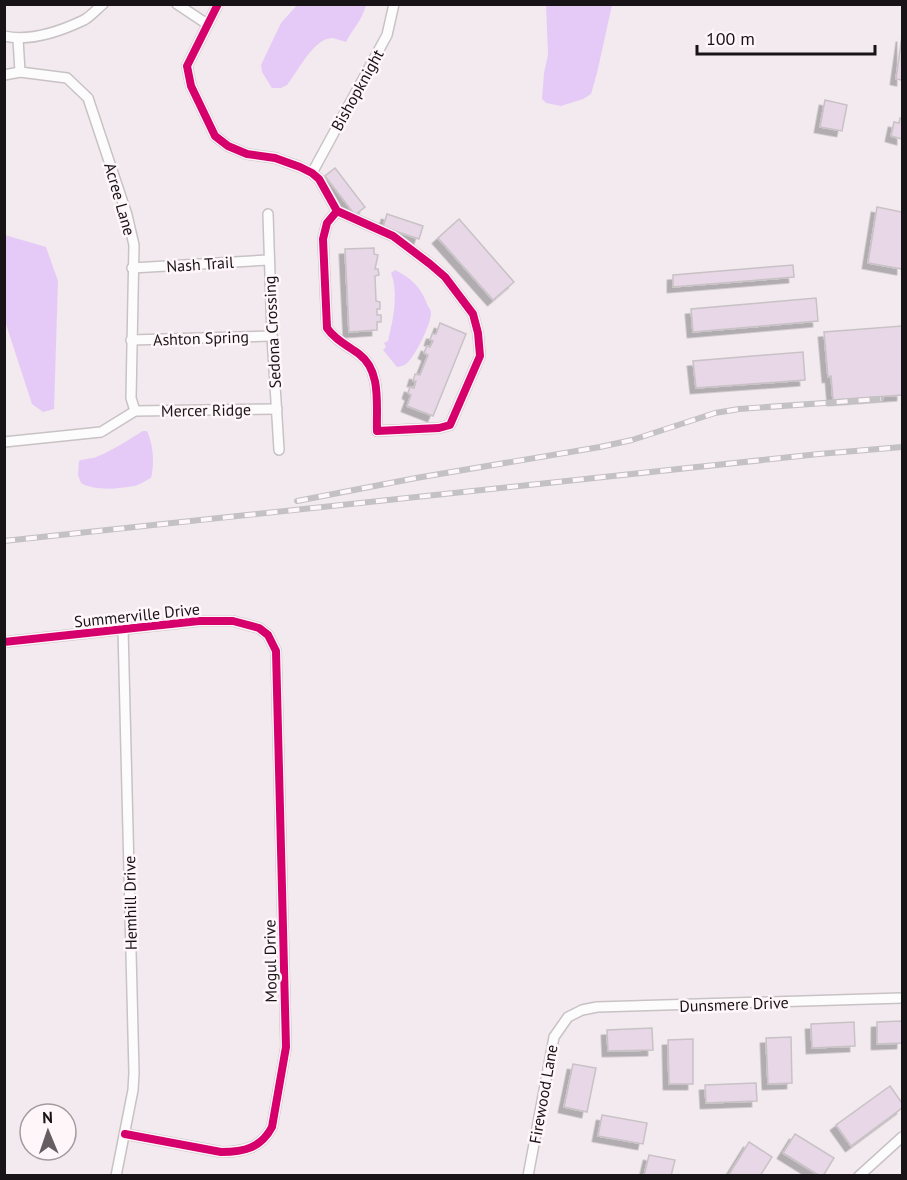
<svg xmlns="http://www.w3.org/2000/svg" width="907" height="1180" viewBox="0 0 907 1180" font-family="'PT Sans',sans-serif">
	<style>
		.water { fill: #e5caf7 }
		.building { fill: #e8d7e6; stroke: #c8c2c6; stroke-width: 1.5; filter: url(#shadow) }
		.lines { fill: none; stroke-linecap: round; stroke-linejoin: round }
		.street-casing { stroke: #c8c2c5; stroke-width: 12 }
		.street { stroke: #fdfcfc; stroke-width: 9 }
		.rail-casing { stroke: #c3c1c3; stroke-width: 6 }
		.rail { stroke: #fff6fa; stroke-width: 4; stroke-dasharray: 11; stroke-linecap: butt }
		.cycleway-casing { stroke: #fff6fa; stroke-width: 11 }
		.cycleway { stroke: #d6006c; stroke-width: 8 }
		.labels { text-anchor: middle; dominant-baseline: central; stroke-width: 5; stroke-linejoin: round; paint-order: stroke }
		.street-label { font-size: 16px; fill: #181316; stroke: #fff6fa }
	</style>
	<defs>
		<filter id="shadow"><feDropShadow dx="-5.5" dy="5.5" stdDeviation="0" flood-color="#0004"/></filter>
	</defs>
	<rect width="100%" height="100%" fill="#f2eaee"/>
	<!-- water -->
	<g class="water">
		<path d="M298 4 366 5C362 21 353 28 346 42 342 41 337 39 333 38 314 37 297 73 287 85L281 88H272L262 72 261 65 281 23Z"/>
		<path d="M546 5H612L597 73 591 94 583 99 561 106 546 103 542 99 544 73 548 55Z"/>
		<path d="M5 235 46 247 58 281 54 409 43 412 32 404 5 321Z"/>
		<path d="M395 270C411 278 421 287 427 304 428 307 431 309 431 313 431 324 415 357 406 364 404 366 400 366 397 367L383 350 386 347 384 343 388 341C393 320 399 294 391 273Z"/>
		<path d="M143 431H147C153 444 155 463 151 478 146 480 140 485 134 486 118 489 95 491 81 483L78 475 79 461C83 459 88 459 93 458 107 454 130 439 143 431Z"/>
	</g>
	<!-- building -->
	<g class="building">
		<path d="M902 36V80L896 79Z"/>
		<path d="M825 100 847 105 842 131 820 127Z"/>
		<path d="M900 118H902V139L891 136 894 122 899 123Z"/>
		<path d="M335 168 365 207 355 215 325 176Z"/>
		<path d="M877 207 902 212V269L868 263Z"/>
		<path d="M387 214 423 226 419 239 383 227Z"/>
		<path d="M459 219 514 282 493 300 438 238Z"/>
		<path d="M374 248V254L378 255 375 269H378L379 275 375 276 376 301 380 302V309H377V315H381V322H377V330L349 332 345 249Z"/>
		<path d="M793 265 794 277 673 287V275Z"/>
		<path d="M816 298 818 321 693 332 691 309Z"/>
		<path d="M440 323 466 334 433 416 407 406 411 395 408 393 410 387 414 388 416 381H413L415 374 420 375 428 355 424 353 427 346 430 347 433 341 430 340 432 334H436Z"/>
		<path d="M902 326V395L833 400 831 376 828 377 824 332Z"/>
		<path d="M803 352 805 380 696 388 693 361Z"/>
		<path d="M902 1021V1043L877 1044V1022Z"/>
		<path d="M854 1022 855 1046 812 1048 811 1024Z"/>
		<path d="M652 1028 653 1050 608 1051 607 1030Z"/>
		<path d="M791 1037 792 1083 768 1084 766 1038Z"/>
		<path d="M693 1039V1084H669L668 1040Z"/>
		<path d="M573 1064 596 1068 587 1112 564 1107Z"/>
		<path d="M756 1083 757 1101 706 1103 705 1085Z"/>
		<path d="M890 1086 902 1103V1108L851 1146 836 1125Z"/>
		<path d="M602 1115 647 1123 643 1144 598 1136Z"/>
		<path d="M795 1134 834 1158 823 1176H820L783 1153Z"/>
		<path d="M749 1142 772 1157 760 1176H728Z"/>
		<path d="M649 1155 675 1160 671 1176H644Z"/>
	</g>
	<g class="lines">
		<defs>
			<g id="street">
				<path d="M177 4 207 24"/>
				<path d="M218 4 187 66 191 86 215 136 228 146 247 154 275 158 300 167 312 173 319 179 337 211 393 236 430 264 445 277 473 314 478 333 480 356 450 425 439 428 377 431C376 406 382 371 359 354 348 346 335 340 327 328L323 239 327 223 337 211"/>
				<path d="M4 36C30 42 61 31 84 20 91 16 97 9 103 4"/>
				<path d="M4 75 20 72 18 39"/>
				<path d="M312 173 387 35 394 4"/>
				<path d="M268 214 272 336 279 450"/>
				<path d="M132 268 268 260"/>
				<path d="M131 340 272 336"/>
				<path d="M135 411 277 409"/>
				<path d="M4 442 101 432 135 411 131 398 134 245 127 215 88 98 67 78 20 72"/>
				<path d="M4 642 199 621H233L259 628 268 635 276 651 286 1047 272 1127C261 1148 244 1152 221 1152L125 1134"/>
				<path d="M116 1176 133 1090 134 1073 123 629"/>
				<path d="M528 1176 554 1037 568 1017 582 1010 597 1007 902 998"/>
				<path d="M859 1176 902 1137"/>
			</g>
		</defs>
		<!-- street casing -->
		<use href="#street" class="street-casing"/>
		<!-- street -->
		<use href="#street" class="street"/>
		<defs>
			<g id="rail">
				<path d="M297 501 416 478 600 447 632 440 715 413 739 409 881 399"/>
				<path d="M4 541 819 454 902 447"/>
			</g>
		</defs>
		<!-- rail casing -->
		<use href="#rail" class="rail-casing"/>
		<!-- rail -->
		<use href="#rail" class="rail"/>
		<defs>
			<g id="cycleway">
				<path d="M218 4 187 66 191 86 215 136 228 146 247 154 275 158 300 167 312 173 319 179 337 211 393 236 430 264 445 277 473 314 478 333 480 356 450 425 439 428 377 431C376 406 382 371 359 354 348 346 335 340 327 328L323 239 327 223 337 211"/>
				<path d="M4 642 199 621H233L259 628 268 635 276 651 286 1047 272 1127C261 1148 244 1152 221 1152L125 1134"/>
			</g>
		</defs>
		<!-- cycleway casing -->
		<use href="#cycleway" class="cycleway-casing"/>
		<!-- cycleway -->
		<use href="#cycleway" class="cycleway"/>
	</g>
	<g class="labels">
		<!-- street labels -->
		<g class="street-label">
			<text transform="translate(357 90) rotate(-61)">Bishopknight</text>
			<text transform="translate(120 199) rotate(74)">Acree Lane</text>
			<text transform="translate(200 264) rotate(-4)">Nash Trail</text>
			<text transform="translate(272 332) rotate(-93)">Sedona Crossing</text>
			<text transform="translate(201 338) rotate(-2)">Ashton Spring</text>
			<text transform="translate(206 410) rotate(-1)">Mercer Ridge</text>
			<text transform="translate(137 615) rotate(-6)">Summerville Drive</text>
			<text transform="translate(130 903) rotate(-91)">Hemhill Drive</text>
			<text transform="translate(270 961) rotate(-91)">Mogul Drive</text>
			<text transform="translate(734 1004) rotate(-2)">Dunsmere Drive</text>
			<text transform="translate(543 1094) rotate(-80)">Firewood Lane</text>
		</g>
	</g>
	<!-- border -->
	<rect width="907" height="1180" fill="none" stroke="#181316" stroke-width="12"/>
	<!-- north arrow -->
	<g transform="translate(48 1132) rotate(358)"><circle r="28" fill="#fff6fa" stroke="#a39b9f" stroke-width="1.5"/>
	<path d="M0-4.5L10 22L0 15L-10 22Z" fill="#645e62"/>
	<text y="-9" font-size="16" font-weight="bold" text-anchor="middle" fill="#181316">N</text>
	</g>
	<!-- scale -->
	<path d="M697 45v9h178v-9" fill="none" stroke="#181316" stroke-width="3"/>
	<text x="706" y="45" font-size="18" fill="#181316" stroke="#fff6fa" stroke-width="4.5" paint-order="stroke">100 m</text>
</svg>
